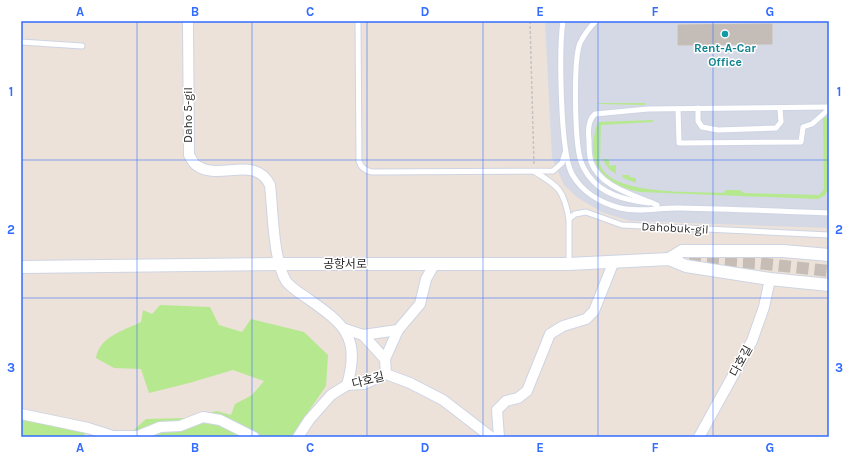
<svg xmlns="http://www.w3.org/2000/svg" width="850" height="458" viewBox="0 0 850 458" font-family="Karla,'Noto Sans KR',sans-serif">
	<style>
		.airport { fill: #d5d9e5 }
		.green { fill: #b6e890 }
		.building { fill: #c4bcb6; stroke: #c8beb3 }
		.lines { fill: none; stroke-linecap: round; stroke-linejoin: round }
		.tertiary-tunnel { stroke: #c5bdb6; stroke-width: 12; stroke-dasharray: 12 6; stroke-linecap: butt }
		.service-casing { stroke: #ced4e3; stroke-width: 7 }
		.minor-casing { stroke: #ced4e3; stroke-width: 12 }
		.tertiary-casing { stroke: #ced4e3; stroke-width: 14 }
		.path { stroke: #c3c3c3; stroke-width: 1.5; stroke-dasharray: 3 2; stroke-linecap: butt }
		.service { stroke: #fff; stroke-width: 5 }
		.minor { stroke: #fff; stroke-width: 10 }
		.tertiary { stroke: #fff; stroke-width: 12 }
		.grid { fill: none; stroke: #336cff; stroke-width: 1; stroke-opacity: 0.55 }
		.culture-dot { fill: #0f9aa8; stroke: #fff; stroke-width: 1.5 }
		.labels { text-anchor: middle; dominant-baseline: central; stroke-width: 3; stroke-linejoin: round; paint-order: stroke }
		.culture-label { font-size: 12px; font-weight: bold; fill: #0d838f; stroke: #fff }
		.street-label { font-size: 12px; fill: #292929; stroke: #fff }
		.neatline { fill: none; stroke: #336cff; stroke-width: 1.5 }
		.grid-label { font-size: 13px; text-anchor: middle; font-weight: bold; fill: #336cff }
	</style>
	<rect width="100%" height="100%" fill="#ece2d9"/>
	<!-- airport -->
	<path class="airport" d="M545 21H829V228L630 221 604 213 578 198 564 185 552 158Z"/>
	<!-- green -->
	<g class="green">
		<path d="M597 103H645V105L600 104Z"/>
		<path d="M825 117 829 118V188L825 195 818 199 640 192C600 184 584 161 598 122L653 120V122L601 125 600 164C609 196 695 191 723 193L726 190H740L744 193 819 195 824 189 823 119Z"/>
		<path d="M602 159H609V166L616 165V174L609 169Z"/>
		<path d="M622 175H629L630 177 636 178V183L623 178Z"/>
		<path d="M160 305 210 307 219 325 242 332 251 319 304 332 328 355 326 386 291 437H126L146 419 186 418 217 411 231 415 235 404 252 395 264 381 233 370 189 383 149 393 141 369 114 368 96 358C100 336 123 331 141 322L143 310 152 314Z"/>
		<path d="M21 417 85 433 84 437H21Z"/>
	</g>
	<!-- building -->
	<path class="building" d="M772 24V44L678 45V25Z"/>
	<g class="lines">
		<!-- tertiary-tunnel -->
		<path class="tertiary-tunnel" d="M671 259 757 263 829 271"/>
		<defs>
			<g id="service">
				<path d="M358 21 359 161C361 168 366 171 372 172L553 171 562 163 565 153"/>
				<path d="M563 21C559 48 560 152 572 174 582 192 601 203 620 208 640 213 661 207 681 208 730 209 780 211 829 213"/>
				<path d="M596 21C590 27 584 35 580 43 573 61 575 138 580 158 581 164 584 169 588 175 602 195 626 200 649 203"/>
				<path d="M21 42 82 46"/>
				<path d="M698 108V121L702 127 718 130 776 128 781 122 780 108"/>
				<path d="M678 109 679 143 801 142 803 127 812 124 829 109"/>
				<path d="M535 172C559 186 564 191 569 219"/>
				<path d="M657 205C635 195 601 188 591 162 589 155 589 147 589 140 588 132 588 120 595 114L648 109 829 107"/>
				<path d="M569 263V219L575 214 586 212 622 225 829 235"/>
			</g>
			<g id="minor">
				<path d="M188 21 189 155C191 158 193 163 196 165 218 182 255 154 270 185 273 211 273 259 286 281 290 287 301 294 307 298 344 324 361 337 347 385"/>
				<path d="M345 329 363 335 398 330"/>
				<path d="M363 335 385 359"/>
				<path d="M386 374 385 359 398 330 420 304 426 279 434 265"/>
				<path d="M21 414 88 428 113 436H138L160 427 180 426 203 417 220 420 254 437"/>
				<path d="M298 437 309 420 331 395 347 385 364 384 386 374 410 383 443 400 491 437"/>
				<path d="M499 437 497 410 506 401 518 398 527 391 550 334 563 326 586 319 594 311 614 261"/>
				<path d="M699 437 752 341 764 307 770 279"/>
			</g>
			<g id="tertiary">
				<path d="M669 259 682 251H783L829 255"/>
				<path d="M21 267 279 264H568L669 259 686 266 770 279 829 285"/>
			</g>
		</defs>
		<!-- service casing -->
		<use href="#service" class="service-casing"/>
		<!-- minor casing -->
		<use href="#minor" class="minor-casing"/>
		<!-- tertiary casing -->
		<use href="#tertiary" class="tertiary-casing"/>
		<!-- path -->
		<path class="path" d="M530 21 534 166"/>
		<!-- service -->
		<use href="#service" class="service"/>
		<!-- minor -->
		<use href="#minor" class="minor"/>
		<!-- tertiary -->
		<use href="#tertiary" class="tertiary"/>
	</g>
	<!-- grid -->
	<path class="grid" d="M137 21V437M252 21V437M367 21V437M483 21V437M598 21V437M713 21V437M21 160H829M21 298H829"/>
	<!-- markers -->
	<circle class="culture-dot" cx="725" cy="34" r="4"/>
	<g class="labels">
		<!-- culture labels -->
		<g class="culture-label">
			<text x="725" y="48">Rent-A-Car<tspan x="725" dy="14">Office</tspan></text>
		</g>
		<!-- street labels -->
		<g class="street-label">
			<text transform="translate(188 115) rotate(-90)">Daho 5-gil</text>
			<text transform="translate(675 228) rotate(3)">Dahobuk-gil</text>
			<text x="345" y="264">공항서로</text>
			<text transform="translate(741 361) rotate(-61)">다호길</text>
			<text transform="translate(368 380) rotate(-14)">다호길</text>
		</g>
	</g>
	<!-- border -->
	<rect width="850" height="458" fill="none" stroke="#ffffff" stroke-width="44"/>
	<rect x="22" y="22" width="806" height="414" class="neatline"/>
	<g class="grid-label">
		<text x="80" y="16">A</text>
		<text x="195" y="16">B</text>
		<text x="310" y="16">C</text>
		<text x="425" y="16">D</text>
		<text x="540" y="16">E</text>
		<text x="655" y="16">F</text>
		<text x="770" y="16">G</text>
		<text x="11" y="96">1</text>
		<text x="839" y="96">1</text>
		<text x="11" y="234">2</text>
		<text x="839" y="234">2</text>
		<text x="11" y="372">3</text>
		<text x="839" y="372">3</text>
		<text x="80" y="452">A</text>
		<text x="195" y="452">B</text>
		<text x="310" y="452">C</text>
		<text x="425" y="452">D</text>
		<text x="540" y="452">E</text>
		<text x="655" y="452">F</text>
		<text x="770" y="452">G</text>
	</g>
</svg>
